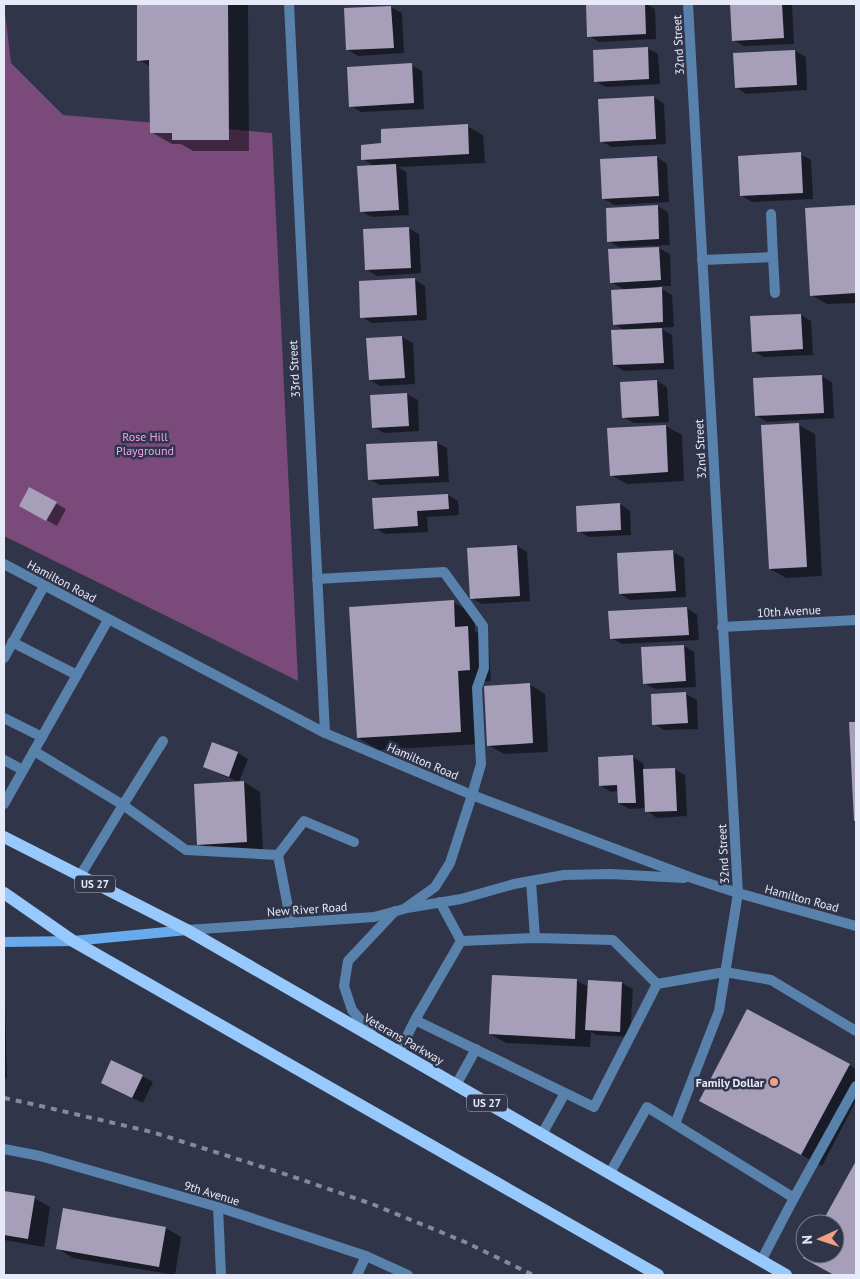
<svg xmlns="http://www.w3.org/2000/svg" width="860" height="1279" viewBox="0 0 860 1279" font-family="'PT Sans',sans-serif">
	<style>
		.green { fill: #794a7a }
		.shadow { fill: #0007 }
		.building { fill: #a79fb9 }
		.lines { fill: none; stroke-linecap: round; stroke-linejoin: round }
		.service { stroke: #5881ab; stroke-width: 10 }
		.minor { stroke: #5881ab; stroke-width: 10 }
		.tertiary { stroke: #5881ab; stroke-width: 10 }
		.secondary { stroke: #68aaed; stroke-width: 10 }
		.primary { stroke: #98c9fc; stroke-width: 12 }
		.rail { stroke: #85899b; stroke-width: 4; stroke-dasharray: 6 6; stroke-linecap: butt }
		.poi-dot { fill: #f2a081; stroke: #30354a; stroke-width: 2 }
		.labels { text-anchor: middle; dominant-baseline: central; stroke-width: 5; stroke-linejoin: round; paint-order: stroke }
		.shield { fill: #30354a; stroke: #afb3c3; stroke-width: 1 }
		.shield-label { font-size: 11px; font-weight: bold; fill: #e6e9f7 }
		.street-label { font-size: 12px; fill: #e6e9f7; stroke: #30354a }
		.park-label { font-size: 12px; fill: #f3a1f6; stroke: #30354a }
		.poi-label { font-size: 12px; font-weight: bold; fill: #e6e9f7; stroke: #30354a; text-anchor: end }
	</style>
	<rect width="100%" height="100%" fill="#30354a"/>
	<!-- green -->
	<path class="green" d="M4 4 11 63 63 115 272 133 298 681 4 536Z"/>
	<!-- shadow -->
	<g class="shadow">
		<path d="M189 4H248L249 151H193L181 144H172L151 132V67L139 60 189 6Z"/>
		<path d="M623 4H646L655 9 656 39 599 42 589 36 587 6Z"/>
		<path d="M731 4H792L794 44 744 46 733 40Z"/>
		<path d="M391 7 402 13 404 53 358 56 348 50 346 9Z"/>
		<path d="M647 48 658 54 660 84 606 87 595 81Z"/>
		<path d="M795 51 806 57 807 90 746 94 736 87Z"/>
		<path d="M411 65 422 71 424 109 361 112 351 106Z"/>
		<path d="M654 97 664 104 666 144 612 147 601 141Z"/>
		<path d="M467 126 483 135 485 163 398 167 406 172 409 215 372 217 361 211 376 167 363 159 383 145Z"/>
		<path d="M800 154 811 160 813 199 752 202 742 196Z"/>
		<path d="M657 157 667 164 669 202 614 205 604 199Z"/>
		<path d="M658 206 668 212 670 245 619 247 608 241Z"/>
		<path d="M856 206V303L827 304 811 295 806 209Z"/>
		<path d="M408 228 419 234 421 273 377 276 366 269Z"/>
		<path d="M659 248 670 254 671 286H657L672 295 674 327 660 328 672 335 674 369 624 371 614 365 626 331 614 324 625 290 611 282 609 251Z"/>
		<path d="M415 280 425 286 427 320 372 323 362 317Z"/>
		<path d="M801 315 811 321 813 355 764 357 753 351Z"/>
		<path d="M402 337 413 343 415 384 380 386 370 380Z"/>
		<path d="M821 376 832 382 834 418 767 422 757 416Z"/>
		<path d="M657 381 667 387 669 422 634 423 623 417Z"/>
		<path d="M407 394 418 400 419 431 384 433 373 427Z"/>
		<path d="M799 425 815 434 822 576 786 578 770 569Z"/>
		<path d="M666 426 682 435 684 481 627 484 611 475Z"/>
		<path d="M436 442 447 448 449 482 380 485 369 479Z"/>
		<path d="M29 488 66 509 57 526 31 511Z"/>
		<path d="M448 495 458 501 459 515 427 517 428 532 385 534 375 528Z"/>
		<path d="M620 504 630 511 631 535 589 537 578 531Z"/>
		<path d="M517 546 527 552 530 601 482 604 471 598Z"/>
		<path d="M673 552 684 558 686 597 630 600 620 594Z"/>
		<path d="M453 602 474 614 475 631 488 639 491 681 478 682 481 744 379 750 358 738Z"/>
		<path d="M687 608 697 615 699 640 622 644 611 638Z"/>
		<path d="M684 646 694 652 696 687 655 689 644 683Z"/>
		<path d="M529 684 545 694 548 752 504 754 488 745Z"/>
		<path d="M686 694 697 700 698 729 664 730 654 724 652 695Z"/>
		<path d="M850 723H856V821H855Z"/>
		<path d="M213 744 238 753 248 759 239 782 215 772 204 766Z"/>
		<path d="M633 757 643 763 644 771 674 769 685 775 687 816 657 818 647 811 646 808 629 809 619 803 618 791 611 792 601 786Z"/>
		<path d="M244 782 260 792 263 851 214 853 199 844Z"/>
		<path d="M493 976 577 981 589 987V981L622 983 633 989 630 1037 597 1035 591 1032 590 1047 506 1043 490 1034Z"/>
		<path d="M4 1000H5L7 1078H4Z"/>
		<path d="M849 1065 856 1069V1101L822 1166 721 1112Z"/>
		<path d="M142 1076 153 1082 143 1103 113 1089Z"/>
		<path d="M856 1163V1275H836L804 1257 806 1254H835V1224H823Z"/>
		<path d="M4 1193 34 1198 50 1207 44 1247 4 1240Z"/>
		<path d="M166 1228 181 1237 175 1275 73 1258 57 1248Z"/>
	</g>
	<!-- building -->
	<g class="building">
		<path d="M188 4H228L229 140H172V133H150L149 60 137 61V5Z"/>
		<path d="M586 4H645L646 34 587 37Z"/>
		<path d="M730 4H782L784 38 732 41Z"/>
		<path d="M391 6 394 48 346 50 344 8Z"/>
		<path d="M648 47 649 79 594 82 593 50Z"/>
		<path d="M795 50 797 85 735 88 733 53Z"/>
		<path d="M412 63 414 103 349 107 347 67Z"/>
		<path d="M654 96 656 139 600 142 598 99Z"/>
		<path d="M468 124 469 154 361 160V145L381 143V129Z"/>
		<path d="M801 152 803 193 740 196 738 156Z"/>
		<path d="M657 156 659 196 602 199 600 159Z"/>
		<path d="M396 164 399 210 360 212 357 166Z"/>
		<path d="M658 205 659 239 607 242 606 208Z"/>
		<path d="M856 205V293L810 296 805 208Z"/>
		<path d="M409 227 411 268 365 270 363 229Z"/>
		<path d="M659 247 661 280 610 283 608 249Z"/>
		<path d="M415 278 417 315 360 318 359 281Z"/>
		<path d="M662 287 663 322 613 325 611 290Z"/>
		<path d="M801 314 803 349 752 352 750 316Z"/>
		<path d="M662 328 664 363 613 365 611 330Z"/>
		<path d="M402 336 405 378 369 380 366 338Z"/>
		<path d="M822 375 824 413 755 416 753 378Z"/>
		<path d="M657 380 659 416 622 418 620 382Z"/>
		<path d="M407 393 409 426 372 428 370 395Z"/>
		<path d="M799 423 807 567 769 569 761 425Z"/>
		<path d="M666 425 668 472 610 476 607 428Z"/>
		<path d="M437 441 439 476 368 480 366 444Z"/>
		<path d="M29 487 57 502 46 521 19 506Z"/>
		<path d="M448 494 449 509 417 511 418 526 374 529 372 498Z"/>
		<path d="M620 503 621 530 577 532 576 506Z"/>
		<path d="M517 545 520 596 470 599 467 548Z"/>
		<path d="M673 550 676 591 619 594 617 553Z"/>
		<path d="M454 600 455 627 468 626 470 670 458 671 461 732 357 738 349 607Z"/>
		<path d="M687 607 689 635 610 639 608 611Z"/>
		<path d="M684 645 686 681 643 684 641 647Z"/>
		<path d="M530 683 533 743 487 746 484 686Z"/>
		<path d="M686 692 688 723 652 725 651 694Z"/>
		<path d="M849 722H856V821H854Z"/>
		<path d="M212 742 238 752 229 777 203 767Z"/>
		<path d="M633 755 636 803H618L617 785 599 786 598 757Z"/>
		<path d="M675 768 677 811 645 812 643 769Z"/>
		<path d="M244 781 247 842 197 845 194 784Z"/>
		<path d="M492 975 577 979 575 1039 489 1034Z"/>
		<path d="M588 980 622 982 620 1032 585 1030Z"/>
		<path d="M747 1009 850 1064 801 1155 699 1101Z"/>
		<path d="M111 1060 143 1075 132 1098 101 1083Z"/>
		<path d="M856 1161V1275H834L803 1258 805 1254H835V1224H821Z"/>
		<path d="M4 1191 35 1196 28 1239 4 1235Z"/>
		<path d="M63 1208 166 1227 159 1267 56 1249Z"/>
	</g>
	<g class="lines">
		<!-- service -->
		<g class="service">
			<path d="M773 257 775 293"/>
			<path d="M702 260 773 257 771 214"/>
			<path d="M317 579 444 572 483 626 484 668 477 688 481 764 472 795"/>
			<path d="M12 642 77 675"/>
			<path d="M4 658 44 586"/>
			<path d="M4 718 42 737"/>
			<path d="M34 751 123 805 163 741"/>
			<path d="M4 760 23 770"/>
			<path d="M4 804 108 620"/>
			<path d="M278 855 304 821 354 842"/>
			<path d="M80 876 123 805 186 850 278 855 291 923"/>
			<path d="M531 881 535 938"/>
			<path d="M440 902 461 941"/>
			<path d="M657 984 725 972 771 980 856 1031"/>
			<path d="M399 1052 415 1020 461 941 535 938 613 940 657 984 594 1107 415 1020"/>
			<path d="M456 1085 476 1049"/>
			<path d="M675 1124 719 1011 738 893"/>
			<path d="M542 1134 565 1093"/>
			<path d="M610 1173 647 1107 794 1198 761 1261"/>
			<path d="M794 1198 856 1086"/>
		</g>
		<!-- minor -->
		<g class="minor">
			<path d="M289 4 325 733"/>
			<path d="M688 4 738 893"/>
			<path d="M722 627 856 620"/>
			<path d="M4 1149 40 1156 218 1207 366 1256 408 1275"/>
			<path d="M218 1207 221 1275"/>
			<path d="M357 1275 366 1256"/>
		</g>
		<!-- tertiary -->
		<g class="tertiary">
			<path d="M4 564 325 733 472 795 695 879 738 893 856 926"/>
			<path d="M407 908 461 899 514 884 564 875 610 874 684 878"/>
			<path d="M187 930 374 917 404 909 435 887 450 863 472 795"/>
			<path d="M372 1034 352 1010 344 986 348 961 395 911"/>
		</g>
		<!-- secondary -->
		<path class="secondary" d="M4 942 73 941 187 930"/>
		<!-- primary -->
		<g class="primary">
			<path d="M4 837 187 930 786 1275"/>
			<path d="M4 893 73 941 658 1275"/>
		</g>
		<!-- rail -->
		<path class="rail" d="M4 1098 32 1104 152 1132 288 1175 372 1204 465 1242 533 1275"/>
	</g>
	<!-- markers -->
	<circle class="poi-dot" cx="774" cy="1082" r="5"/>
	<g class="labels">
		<!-- shield labels -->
		<g class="shield">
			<rect x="75" y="875.5" width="40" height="17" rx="4"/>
			<rect x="467" y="1094.5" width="40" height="17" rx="4"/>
		</g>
		<g class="shield-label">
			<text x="95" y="884">US 27</text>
			<text x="487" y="1103">US 27</text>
		</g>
		<!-- street labels -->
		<g class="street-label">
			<text transform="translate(678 45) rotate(-93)">32nd Street</text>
			<text transform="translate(294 369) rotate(-93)">33rd Street</text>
			<text transform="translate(700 449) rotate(-93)">32nd Street</text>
			<text transform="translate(62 581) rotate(28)">Hamilton Road</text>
			<text transform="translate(789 611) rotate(-3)">10th Avenue</text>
			<text transform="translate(423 761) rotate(23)">Hamilton Road</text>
			<text transform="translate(723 854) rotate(-93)">32nd Street</text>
			<text transform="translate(802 898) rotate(15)">Hamilton Road</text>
			<text transform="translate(307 909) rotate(-4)">New River Road</text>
			<text transform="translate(404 1039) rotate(30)">Veterans Parkway</text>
			<text transform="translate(212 1193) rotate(17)">9th Avenue</text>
		</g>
		<!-- park labels -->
		<g class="park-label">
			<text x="145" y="436">Rose Hill<tspan x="145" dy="14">Playground</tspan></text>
		</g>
		<!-- poi labels -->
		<g class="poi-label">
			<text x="764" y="1082">Family Dollar</text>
		</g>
	</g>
	<!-- border -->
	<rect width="860" height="1279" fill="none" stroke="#e6e9f7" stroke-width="10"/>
	<!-- north arrow -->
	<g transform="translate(820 1239) rotate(267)"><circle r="24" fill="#30354a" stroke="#797d8f"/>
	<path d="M0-4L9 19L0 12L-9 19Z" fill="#f2a081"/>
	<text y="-8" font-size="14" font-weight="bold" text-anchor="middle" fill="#e6e9f7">N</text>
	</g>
</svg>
